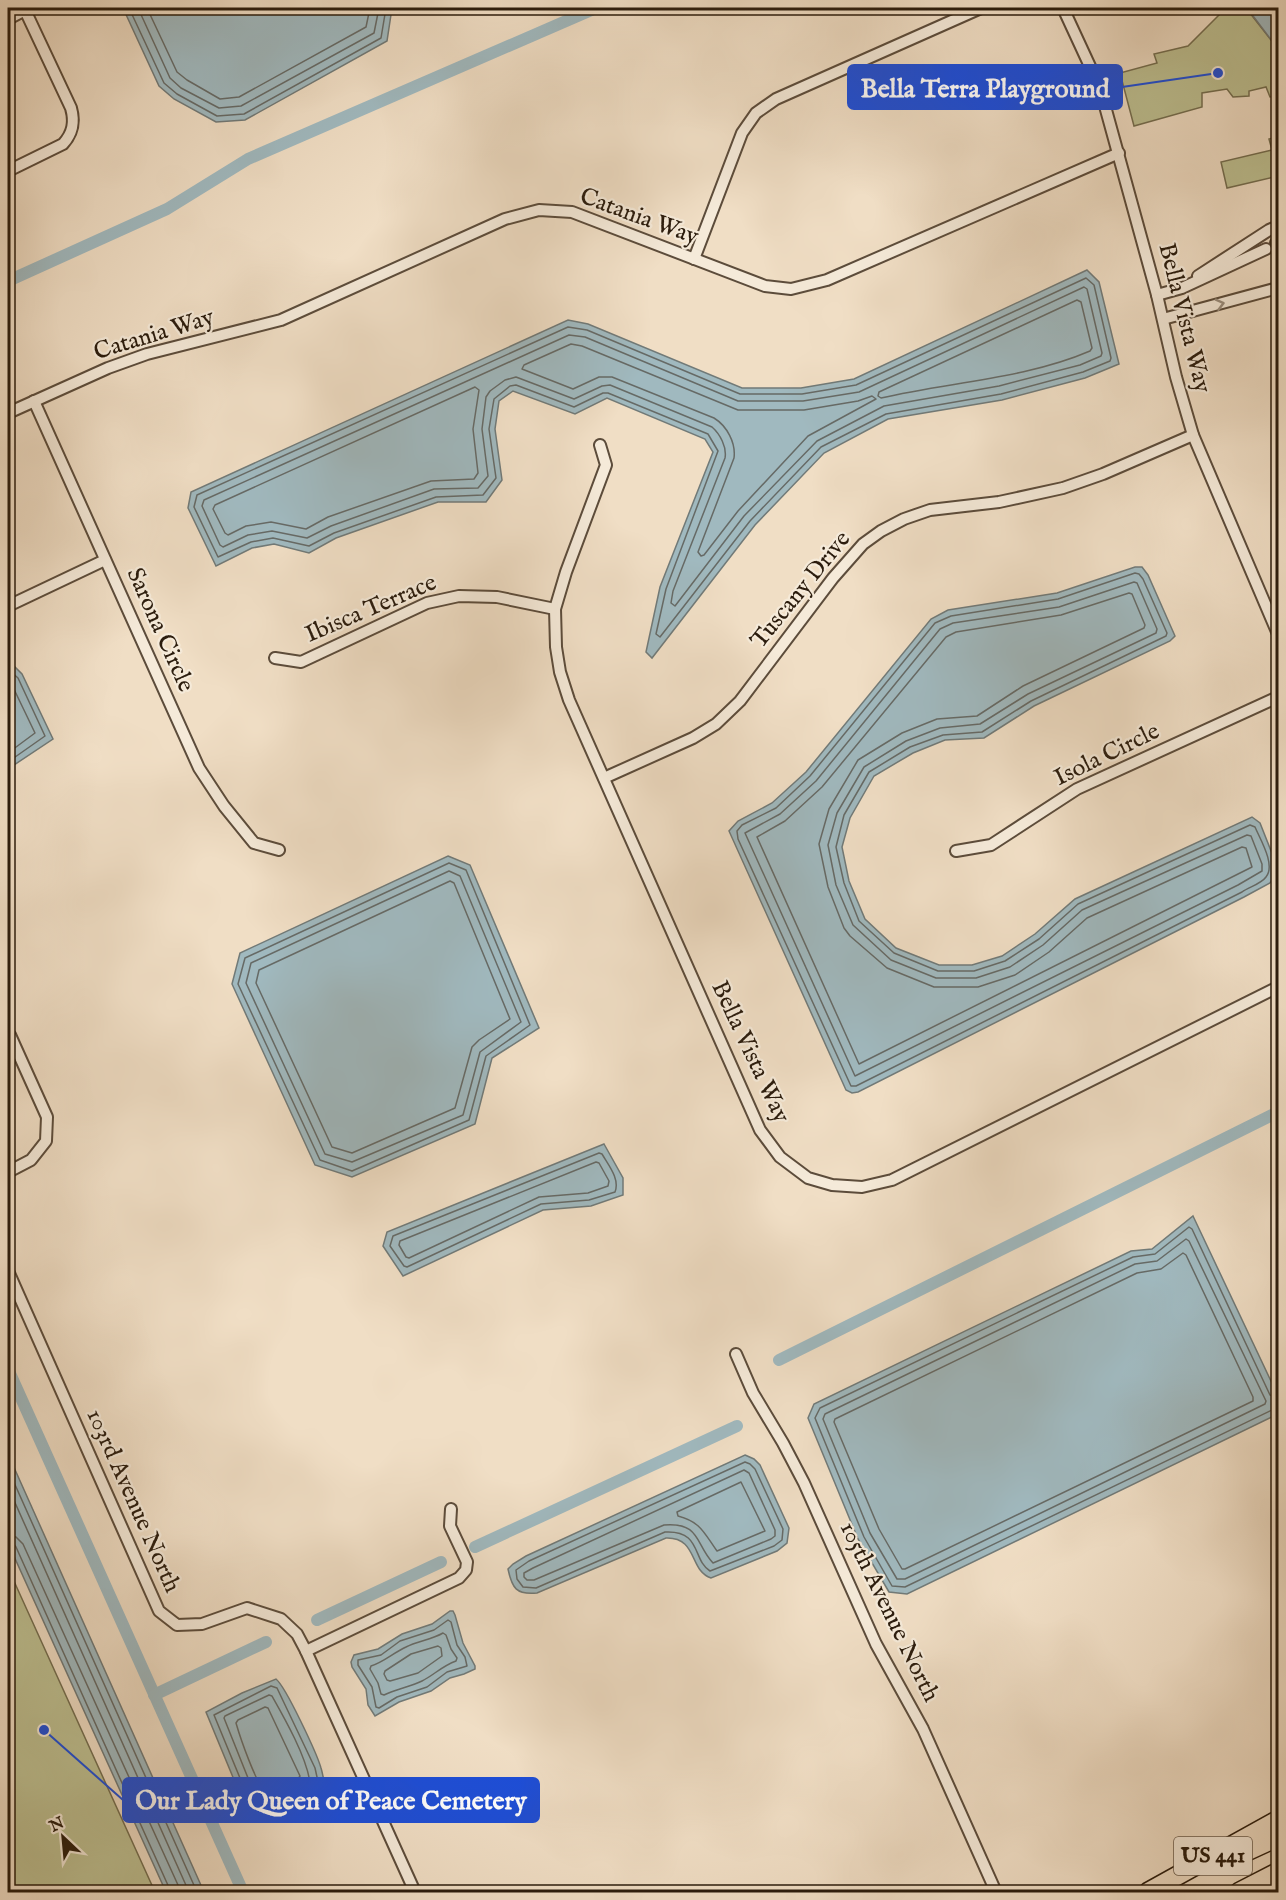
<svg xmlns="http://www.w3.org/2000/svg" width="1286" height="1900" viewBox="0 0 1286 1900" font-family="'IM FELL English',serif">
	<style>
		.green { fill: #bdc092; stroke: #746e50; stroke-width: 1.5 }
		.water { fill: #a0b9bf; stroke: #717a78; stroke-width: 1.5 }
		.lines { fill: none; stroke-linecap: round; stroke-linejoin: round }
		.shore { stroke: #666a66; stroke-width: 1.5 }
		.canal { stroke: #a0b9bf; stroke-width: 12 }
		.street-casing { stroke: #5c4c3b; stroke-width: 14 }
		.highway-casing { stroke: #2b1c0d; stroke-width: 21 }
		.street { stroke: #f5ead9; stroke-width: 10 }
		.highway { stroke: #f0dec5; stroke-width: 18 }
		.oneway { stroke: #9a8d7d }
		.labels { text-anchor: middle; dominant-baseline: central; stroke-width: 4.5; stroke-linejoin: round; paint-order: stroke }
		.shield { fill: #f5ead9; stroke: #685a4a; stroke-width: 1.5 }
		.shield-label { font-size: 22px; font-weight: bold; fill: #2b1c0d }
		.street-label { font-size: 24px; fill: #2b1c0d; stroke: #f5ead9 }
		.leader { fill: none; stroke: #1d4ed8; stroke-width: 2 }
		.callout-dot { fill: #1d4ed8; stroke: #f5ead9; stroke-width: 2 }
		.callout { fill: #1d4ed8; stroke: #1d4ed8; stroke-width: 2 }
		.callout-label { font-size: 26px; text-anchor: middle; font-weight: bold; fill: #fff }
	</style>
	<rect width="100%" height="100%" fill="#f0dec5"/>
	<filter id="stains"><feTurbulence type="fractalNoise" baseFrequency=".00333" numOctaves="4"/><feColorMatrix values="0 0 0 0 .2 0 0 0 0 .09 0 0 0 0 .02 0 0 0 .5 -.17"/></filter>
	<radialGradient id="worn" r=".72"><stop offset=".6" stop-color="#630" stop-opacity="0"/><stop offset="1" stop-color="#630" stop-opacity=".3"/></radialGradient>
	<!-- green -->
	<g class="green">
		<path d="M1226 8H1246L1278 49V96L1270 97 1266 87 1249 91V96L1233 97 1227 89 1202 93V107L1134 126 1120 73 1157 63 1154 54 1188 46Z"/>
		<path d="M1278 137V176L1227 188 1221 162 1272 150 1269 139Z"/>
		<path d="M8 1568 155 1892H8Z"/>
	</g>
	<!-- water -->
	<g class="water">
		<path d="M123 8H392L387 41 245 120 216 122 174 99 159 86Z"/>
		<path d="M1247 8H1278V49Z"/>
		<path d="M1087 270 1099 282 1119 364 1085 378 1002 400 888 419 824 453 755 525 652 658 646 652 660 587 713 452 705 439 607 398 575 414 513 391 499 401 495 429 502 480 486 502H438L336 538 309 553 274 544 252 548 216 566 188 508 191 492 568 320 588 324 742 388H801L854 379Z"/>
		<path d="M1135 567H1142L1148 575 1175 636 1170 641 1034 706 984 738 945 740 913 753 874 776 850 818 842 847 849 881 865 919 896 948 939 965H972L1002 956 1035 934 1075 899 1252 817 1260 823 1275 861 1276 873 1270 883 1244 897 858 1092 852 1093 846 1090 729 831 738 821 772 803 806 772 931 619 948 610 1057 593Z"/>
		<path d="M11 663 22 674 53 739 8 769V664Z"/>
		<path d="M448 856 470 865 539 1028 492 1058 475 1124 352 1177 315 1165 232 984 240 953Z"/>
		<path d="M604 1144 623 1178V1195L591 1206 543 1210 403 1276 383 1246 387 1232Z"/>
		<path d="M1193 1216 1278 1396 1276 1415 907 1594 889 1592 858 1539 808 1418 814 1404 1131 1251 1152 1249Z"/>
		<path d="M8 1454 204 1892H166L8 1543Z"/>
		<path d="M745 1455 754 1459 760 1465 789 1528 787 1543 777 1551 711 1578C689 1571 698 1537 666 1538L537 1593C516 1595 512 1588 508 1569L513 1564 526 1556Z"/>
		<path d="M450 1611H453L455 1615 463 1643 475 1666V1669L464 1674 450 1678 431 1691 399 1702 375 1716 368 1705 366 1689 352 1667 351 1662 354 1655 378 1649 402 1634 432 1624Z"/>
		<path d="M276 1679C286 1687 317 1754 321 1768 323 1774 323 1780 326 1786L322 1793 288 1809H284L277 1815 255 1820 249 1816 206 1712 242 1693Z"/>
	</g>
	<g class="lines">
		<!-- shore -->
		<g class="shore">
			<path d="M129 8 164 83 177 94 217 116 244 114 381 38 386 8"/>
			<path d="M138 8 170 78 181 88 219 108 241 106 374 33 379 8"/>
			<path d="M147 8 177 72 187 80 220 99 239 97 366 27 370 8"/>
			<path d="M1086 278 1094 285 1111 358 1110 361 1083 372 1001 394 886 414 821 447 750 521 660 637 656 634 666 589 718 451 708 434 608 393H603L574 407 516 385 510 386 494 399 489 429 496 478 483 495 436 497 334 533 309 546 273 538 251 542 218 557 194 507 197 495 568 327 587 330 740 394H802L856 385Z"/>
			<path d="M1084 287 1087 289 1102 353 1101 356 1080 365 999 386 884 406 817 441 744 516 675 606 671 603 673 591 725 458C727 447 720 434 712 427L610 385 602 386 574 399 516 377 505 380 490 391 486 397 482 429 488 476 478 488 434 489 331 526 307 538 272 531 248 535 223 547 220 545 202 506 204 500 569 335 585 337 738 401H803L859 392Z"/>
			<path d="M1077 300 1081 302 1092 348 1090 351C1025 379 949 382 881 398L878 396 879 392Z"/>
			<path d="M571 344 582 346 738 410H804L858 401 872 396 876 399 808 436 738 511 704 555 701 556 698 552 734 458C736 443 727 426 714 418L612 377H599L573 389 522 369 524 365Z"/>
			<path d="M475 387 479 390 473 429 478 473 474 479 431 481 328 517 306 529 271 522 246 526 228 535 225 533 213 509 215 505Z"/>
			<path d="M1135 573 1139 574 1143 579 1167 633 1166 636 1031 701 982 732 943 735 910 747 869 772 844 815 836 847 844 883 859 921 894 953 938 971H974L1005 961 1039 939 1078 904 1250 825 1255 827C1260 839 1276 865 1266 877 1261 884 1249 887 1242 892L856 1086H851L738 839 737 831 742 825 776 808 810 776 935 623 951 616 1058 599Z"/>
			<path d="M1134 582 1137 583 1157 629 1156 633 1028 694 980 724 940 728 906 741 864 767 837 813 828 845 836 885 853 925 891 960 936 978H976L1010 967 1043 945 1082 910 1247 835 1251 836 1262 864V871L1238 885 855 1076 745 833 780 814 816 781 940 629 953 623 1059 607Z"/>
			<path d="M1129 593 1132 594 1145 625 1144 628 1023 686 977 716 937 719 902 733 858 760 829 809 819 844 828 887 844 928 850 936 887 968 934 987H978L1015 975 1049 952 1087 918 1242 847 1246 848 1252 867 859 1064 757 837 785 821 822 787 946 637 956 632 1061 615Z"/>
			<path d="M8 669 18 678 45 736 8 762"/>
			<path d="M8 678 11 683 35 733 8 753"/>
			<path d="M449 863 466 870 530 1025 486 1056 469 1120 352 1171 320 1160 238 984 245 958Z"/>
			<path d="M449 871 460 876 521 1022 480 1052 463 1115 352 1162 325 1154 246 983 251 963Z"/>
			<path d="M450 881 454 883 510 1019 479 1040 472 1047 455 1108 352 1153 332 1147 256 983 259 970Z"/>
			<path d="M599 1153 602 1154C609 1166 620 1179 615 1192L589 1200 541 1204 407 1267 404 1266 390 1246 393 1236Z"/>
			<path d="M596 1162 599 1163 609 1181 608 1186 588 1193 539 1197 409 1258 406 1257 399 1245 400 1241Z"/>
			<path d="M1186 1239 1189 1241 1266 1401 1265 1404 905 1579H897L870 1533 823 1419 825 1414 1135 1264 1157 1261Z"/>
			<path d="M1183 1253 1186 1255 1253 1397V1401L905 1569H902L879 1529 834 1422 835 1419 1137 1273 1161 1269Z"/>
			<path d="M1278 1398 1270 1395 1192 1229 1189 1227 1155 1254 1133 1257 820 1408 815 1418 864 1537 892 1586 905 1587 1274 1409 1278 1408"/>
			<path d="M745 1462 750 1464 755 1469 783 1529 782 1540 774 1546 710 1571C692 1560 702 1530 665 1532L536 1588 523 1587 517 1579 516 1570 529 1561Z"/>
			<path d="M8 1469 197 1892"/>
			<path d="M744 1470 749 1473 775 1530V1536L771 1539 713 1563C695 1544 701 1522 664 1525L534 1580H527L524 1577V1573L533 1568Z"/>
			<path d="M741 1482 765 1531 717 1551C704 1533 701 1522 678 1516L677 1512Z"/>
			<path d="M8 1487 189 1892"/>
			<path d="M8 1535 16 1537 23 1544 178 1885 179 1892"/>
			<path d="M8 1543H13L16 1547 171 1892"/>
			<path d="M448 1620 451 1622 457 1645 465 1657 467 1666 447 1672 427 1687 397 1697 379 1708 376 1707 372 1687 358 1665V1660L381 1655 400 1641 434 1630Z"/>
			<path d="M443 1633 446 1635 451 1649 457 1658 456 1661C442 1666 434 1675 422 1681 410 1687 396 1689 384 1695L381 1694 378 1683 370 1669 371 1666C384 1662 393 1653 406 1647 417 1641 431 1640 443 1633Z"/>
			<path d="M438 1646 441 1648 442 1656 418 1673 390 1681 387 1680 384 1674 385 1671 411 1654Z"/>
			<path d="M271 1686 277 1688 315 1768 319 1786 287 1803 257 1814 254 1812 214 1715Z"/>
			<path d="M269 1695 272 1696C285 1719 306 1756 310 1782L308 1784 261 1804 258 1803 224 1718 225 1716Z"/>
			<path d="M265 1707 268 1708 300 1776 298 1779 266 1793C256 1784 240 1737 236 1723L238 1720Z"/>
		</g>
		<!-- canal -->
		<g class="canal">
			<path d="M8 281 167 209 248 159 596 8"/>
			<path d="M779 1360 1278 1112"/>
			<path d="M8 1369 243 1892"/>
			<path d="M475 1547 737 1426"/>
			<path d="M317 1620 441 1562"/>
			<path d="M154 1695 266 1642"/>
		</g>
		<defs>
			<g id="street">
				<path d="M1063 8 1100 88 1157 295 1176 377 1193 435 1278 634"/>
				<path d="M8 19 25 10"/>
				<path d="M8 171 63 144C73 133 75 122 71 108L24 8"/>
				<path d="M1276 243 1278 242"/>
				<path d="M694 259 742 133 756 113 776 99 981 8"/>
				<path d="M1198 276 1269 230 1278 226"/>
				<path d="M1157 295 1182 288 1266 249"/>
				<path d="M1163 319 1278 288"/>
				<path d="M34 401 199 768 224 806 254 843 279 850"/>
				<path d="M8 413 108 368 147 354 281 320 505 219 539 210 572 212 765 286 791 289 827 280 1119 153"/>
				<path d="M600 445 606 465 566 572 555 609 556 647 560 672 569 700 760 1130 780 1157 808 1178 832 1185 862 1187 892 1180 1278 987"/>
				<path d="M8 606 105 560"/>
				<path d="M275 658 301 662 427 603 459 596 497 597 555 609"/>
				<path d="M604 778 693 738 716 724 740 701 833 578 863 544 881 531 904 519 930 510 999 502 1063 488 1103 474 1193 435"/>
				<path d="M956 851 991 845 1077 789 1278 697"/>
				<path d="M8 1172 31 1160 46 1141 47 1117 10 1035"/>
				<path d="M8 1271 159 1611 177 1625 202 1624 247 1608 281 1619 297 1634 306 1651 415 1892"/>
				<path d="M736 1354 753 1393 783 1443 804 1483 876 1644 923 1729 996 1892"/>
				<path d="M306 1651 459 1578 466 1570 467 1562 450 1526 451 1509"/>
			</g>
			<g id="highway">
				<path d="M1228 1860 1278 1837"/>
				<path d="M1148 1892 1278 1820"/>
				<path d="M1239 1892 1278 1872"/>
			</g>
		</defs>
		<!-- street casing -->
		<use href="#street" class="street-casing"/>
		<!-- highway casing -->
		<use href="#highway" class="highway-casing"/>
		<!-- street -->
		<use href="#street" class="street"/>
		<!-- highway -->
		<use href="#highway" class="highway"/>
	</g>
	<!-- one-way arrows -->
	<defs><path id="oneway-chevron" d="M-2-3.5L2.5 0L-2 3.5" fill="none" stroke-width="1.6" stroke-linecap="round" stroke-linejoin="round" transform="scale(1.5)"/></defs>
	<use class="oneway" href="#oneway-chevron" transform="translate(1220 304) rotate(-15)"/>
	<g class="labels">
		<!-- shield labels -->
		<rect class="shield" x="1174" y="1837" width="78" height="38" rx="4.5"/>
		<g class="shield-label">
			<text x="1213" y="1856">US 441</text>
		</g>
		<!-- street labels -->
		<g class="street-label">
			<text transform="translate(639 217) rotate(20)">Catania Way</text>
			<text transform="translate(1184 318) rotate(76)">Bella Vista Way</text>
			<text transform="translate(154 335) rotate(-17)">Catania Way</text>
			<text transform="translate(801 590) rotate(-51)">Tuscany Drive</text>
			<text transform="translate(371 609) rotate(-23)">Ibisca Terrace</text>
			<text transform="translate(160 630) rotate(66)">Sarona Circle</text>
			<text transform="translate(1107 755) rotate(-26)">Isola Circle</text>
			<text transform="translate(750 1052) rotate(65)">Bella Vista Way</text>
			<text transform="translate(133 1501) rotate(66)">103rd Avenue North</text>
			<text transform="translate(889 1612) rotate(64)">105th Avenue North</text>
		</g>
	</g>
	<!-- callouts -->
	<path class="leader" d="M1218 73L1122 87M44 1730L123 1800"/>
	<g class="callout-dot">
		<circle cx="1218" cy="73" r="6"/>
		<circle cx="44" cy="1730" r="6"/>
	</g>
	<g class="callout">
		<rect x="848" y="65" width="274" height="44" rx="6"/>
		<rect x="123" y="1778" width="416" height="44" rx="6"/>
	</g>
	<g class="callout-label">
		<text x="985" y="97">Bella Terra Playground</text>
		<text x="331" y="1809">Our Lady Queen of Peace Cemetery</text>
	</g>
	<!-- margin -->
	<rect width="1286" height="1900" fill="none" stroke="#f0dec5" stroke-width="30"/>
	<rect x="9" y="9" width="1268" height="1882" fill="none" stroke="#2b1c0d" stroke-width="3"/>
	<rect x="15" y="15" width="1256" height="1870" fill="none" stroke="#2b1c0d" stroke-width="1.5"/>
	<!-- north arrow -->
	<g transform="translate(63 1837) rotate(334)" stroke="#f5ead9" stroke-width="4.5" paint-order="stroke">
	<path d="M0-4.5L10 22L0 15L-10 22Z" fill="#2b1c0d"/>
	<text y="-9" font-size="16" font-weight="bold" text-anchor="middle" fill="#2b1c0d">N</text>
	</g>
	<rect width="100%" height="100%" filter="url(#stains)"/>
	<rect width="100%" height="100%" fill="url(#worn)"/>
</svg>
